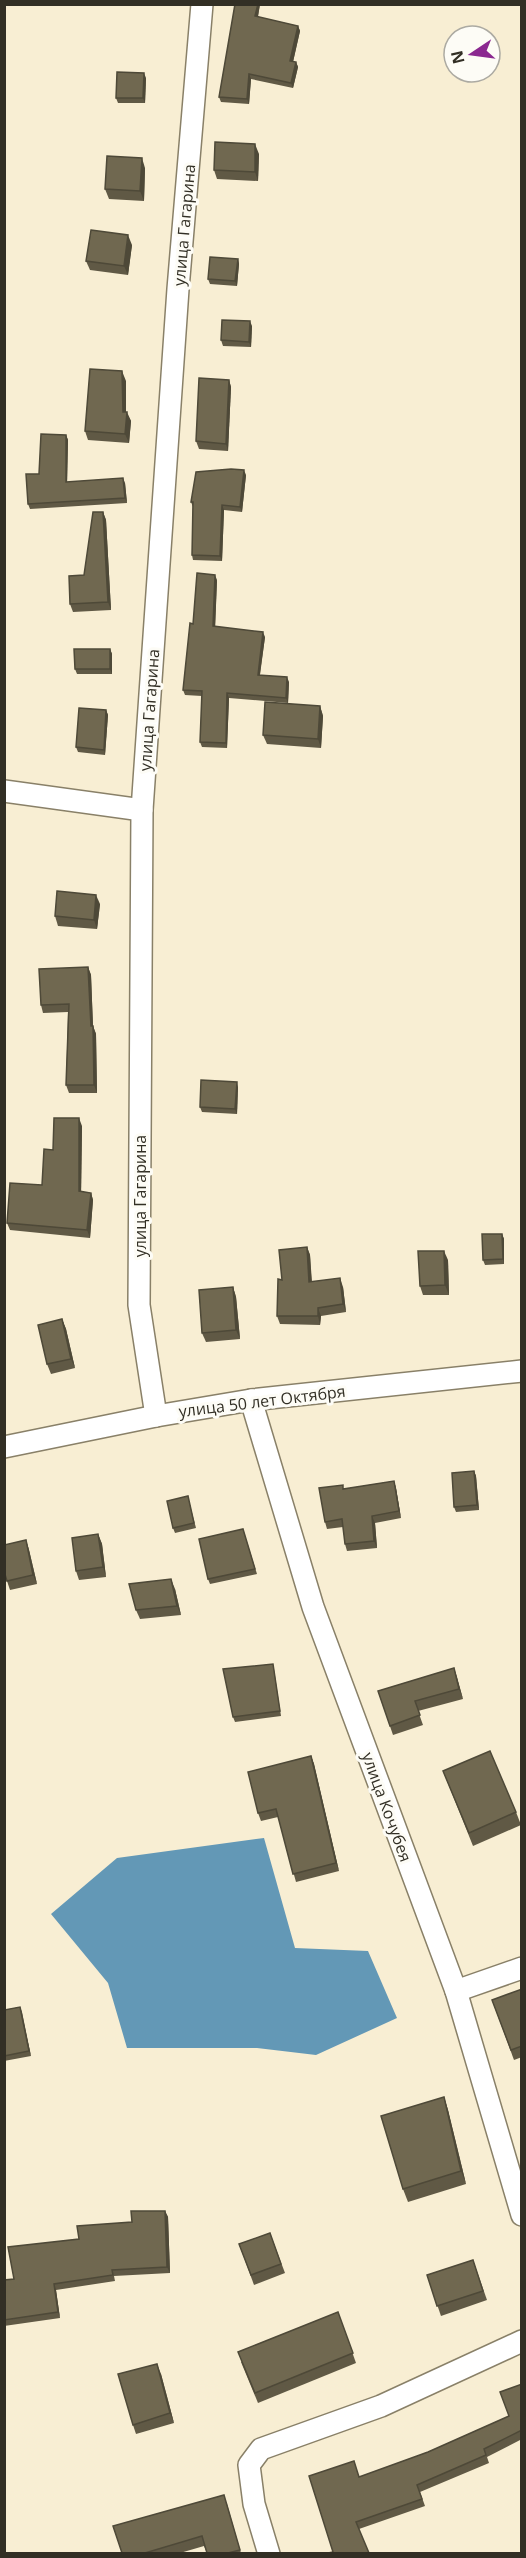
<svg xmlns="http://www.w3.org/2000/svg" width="526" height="2558" viewBox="0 0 526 2558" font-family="'Open Sans',sans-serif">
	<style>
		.water { fill: #6398b6 }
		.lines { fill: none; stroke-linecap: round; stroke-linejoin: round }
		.street-casing { stroke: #898068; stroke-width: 24 }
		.street { stroke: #fff; stroke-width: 21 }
		.wall { fill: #605945 }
		.shaded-wall { fill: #4e4938 }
		.building { fill: #706850; stroke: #4e4938; stroke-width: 1.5 }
		.labels { text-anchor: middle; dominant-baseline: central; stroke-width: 6; stroke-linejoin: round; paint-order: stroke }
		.street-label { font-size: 16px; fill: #322f25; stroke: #fdfcf6 }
	</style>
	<rect width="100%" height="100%" fill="#f8eed3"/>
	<!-- water -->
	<path class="water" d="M264 1838 295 1948 368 1951 397 2018 316 2055 257 2048H127L108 1983 51 1914 117 1858Z"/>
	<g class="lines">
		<defs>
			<g id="street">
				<path d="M4 791 142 810"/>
				<path d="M251 1400 313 1607 456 1991 522 2215"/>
				<path d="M156 1416 139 1305 142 810 178 289 202 4"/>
				<path d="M4 1447 156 1416 251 1400 522 1371"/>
				<path d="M456 1991 522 1968"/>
				<path d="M269 2554 254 2504 249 2465 261 2449 381 2406 522 2341"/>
			</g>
		</defs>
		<!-- street casing -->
		<use href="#street" class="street-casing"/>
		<!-- street -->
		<use href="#street" class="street"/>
	</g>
	<!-- wall -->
	<g class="wall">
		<path d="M235 4H260L258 17 298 26 300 31 293 62H296L298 67 293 88 251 79 249 104 221 102 219 97Z"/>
		<path d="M146 78 145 103H118L116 98Z"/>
		<path d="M259 154 258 181 217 179 214 170Z"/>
		<path d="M145 168 144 201 109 199 105 189Z"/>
		<path d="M132 245 128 275 90 270 86 261Z"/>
		<path d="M238 259 239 264 237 286 210 284 208 279Z"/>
		<path d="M252 326 251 347 223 346 221 340Z"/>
		<path d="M229 380 231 387 228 451 199 449 196 441Z"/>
		<path d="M126 381V412L131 421 129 443 88 440 85 431Z"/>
		<path d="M66 435 68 440 67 482 125 483 127 503 30 509 28 504 39 474Z"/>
		<path d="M246 475 242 512 224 510 222 561 193 560 192 555 193 507 191 502Z"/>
		<path d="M103 512 106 520 111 610 73 612 70 604 84 575Z"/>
		<path d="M217 580 215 626 265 637 260 675 289 682 288 703 229 698 227 748 202 747 200 742 202 696 185 695 183 690 193 624Z"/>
		<path d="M110 649 112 654V674H77L75 669Z"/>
		<path d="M320 706 323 716 321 748 267 744 263 735Z"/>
		<path d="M106 710 108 715 105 755 78 752 76 747Z"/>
		<path d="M100 904 97 929 58 926 55 916Z"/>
		<path d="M88 967 91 975 93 1026 96 1034 97 1093H69L66 1085 68 1012 43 1013 41 1005Z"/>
		<path d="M238 1087 237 1114 202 1112 200 1107Z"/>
		<path d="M82 1126 81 1192 91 1193 93 1200 90 1238 10 1230 7 1223 42 1185 53 1150Z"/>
		<path d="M502 1234 504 1239V1264L485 1265 483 1260Z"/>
		<path d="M307 1247 310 1255 312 1282 343 1287 346 1312 321 1316 320 1325 280 1324 277 1316 282 1280Z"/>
		<path d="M448 1260 449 1295H423L420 1286Z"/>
		<path d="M233 1287 236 1297 240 1339 206 1342 202 1333Z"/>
		<path d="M62 1319 66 1329 75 1368 51 1374 47 1364Z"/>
		<path d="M474 1471 476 1476 479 1510 456 1512 454 1507Z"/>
		<path d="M394 1481 396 1488 401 1518 375 1523 377 1548 347 1551 345 1544 343 1527 327 1529 325 1522 344 1489Z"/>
		<path d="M189 1501 196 1528 175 1533 173 1528Z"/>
		<path d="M243 1529 257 1574 210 1584 208 1579Z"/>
		<path d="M98 1534 102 1544 106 1577 79 1580 76 1571Z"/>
		<path d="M26 1540 29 1550 37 1584 10 1590 7 1581Z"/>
		<path d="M175 1589 181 1615 140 1619 136 1610Z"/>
		<path d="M273 1664 274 1669 281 1716 235 1722 233 1717Z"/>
		<path d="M454 1668 463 1699 418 1711 423 1725 393 1735 378 1691Z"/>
		<path d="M311 1756 314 1764 339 1871 296 1882 278 1817 261 1821 258 1813Z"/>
		<path d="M443 1771 516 1812 521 1825 473 1846Z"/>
		<path d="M522 1989V2057L514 2060 492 2000Z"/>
		<path d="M20 2007 31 2056 4 2061V2010Z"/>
		<path d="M444 2097 448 2110 466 2184 408 2202 403 2189Z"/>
		<path d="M165 2211 168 2217 170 2273 114 2276 115 2281 56 2290 60 2318 4 2326V2280L14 2279 79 2239Z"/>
		<path d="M270 2233 285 2273 254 2285 239 2244Z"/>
		<path d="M473 2260 487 2300 441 2316 427 2275Z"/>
		<path d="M338 2312 356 2363 258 2403 241 2362Z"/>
		<path d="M161 2374 174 2423 136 2434 133 2425Z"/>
		<path d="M522 2384V2439L487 2457 489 2463 420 2492 425 2506 359 2529 333 2552 359 2477 428 2452 509 2416Z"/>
		<path d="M227 2504 241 2553H207L204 2546 180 2553H122Z"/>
	</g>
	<!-- shaded-wall -->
	<g class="shaded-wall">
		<path d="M258 4H260L257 21 255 16Z"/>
		<path d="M298 26 300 31 292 66 290 61Z"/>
		<path d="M296 62 298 67 293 88 291 83Z"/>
		<path d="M144 73 146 78 145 103 143 98Z"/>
		<path d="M249 74 251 79 249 104 247 99Z"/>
		<path d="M255 144 259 154 258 181 255 172Z"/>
		<path d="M142 158 145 168 144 201 140 191Z"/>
		<path d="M128 235 132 245 128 275 124 266Z"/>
		<path d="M238 259 239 264 237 286 235 281Z"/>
		<path d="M250 321 252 326 251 347 249 342Z"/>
		<path d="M122 371 126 381V421L127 412 131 421 129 443 125 434 123 412Z"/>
		<path d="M229 380 231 387 228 451 226 444Z"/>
		<path d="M66 435 68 440 67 487 66 482Z"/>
		<path d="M244 470 246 475 242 512 240 507Z"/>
		<path d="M123 478 125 483 127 503 125 498Z"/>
		<path d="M222 505 224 510 222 561 220 556Z"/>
		<path d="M103 512 106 520 111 610 108 602Z"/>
		<path d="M215 575 217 580 215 631 213 626Z"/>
		<path d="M263 632 265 637 259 680 258 675Z"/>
		<path d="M110 649 112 654V674L110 669Z"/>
		<path d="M287 677 289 682 288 703 286 698Z"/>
		<path d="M227 693 229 698 227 748 226 743Z"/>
		<path d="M320 706 323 716 321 748 318 739Z"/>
		<path d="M106 710 108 715 105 755 104 750Z"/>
		<path d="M96 895 100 904 97 929 94 920Z"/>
		<path d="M88 967 91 975 93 1026 96 1034 97 1093 94 1085Z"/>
		<path d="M237 1082 238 1087 237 1114 235 1109Z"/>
		<path d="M79 1118 82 1126 81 1199 79 1191Z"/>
		<path d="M91 1193 93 1200 90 1238 87 1230Z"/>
		<path d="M502 1234 504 1239V1264L503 1259Z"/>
		<path d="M307 1247 310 1255 312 1290 309 1282Z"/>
		<path d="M444 1251 448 1260 449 1295 445 1285Z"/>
		<path d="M340 1278 343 1287 346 1312 343 1304Z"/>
		<path d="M233 1287 236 1297 240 1339 236 1330Z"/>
		<path d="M318 1308 321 1316 320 1325 318 1316Z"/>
		<path d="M62 1319 66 1329 75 1368 71 1359Z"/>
		<path d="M474 1471 476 1476 479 1510 477 1505Z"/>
		<path d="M394 1481 396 1488 401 1518 399 1511Z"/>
		<path d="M372 1516 375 1523 377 1548 374 1541Z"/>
		<path d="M98 1534 102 1544 106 1577 103 1567Z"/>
		<path d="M26 1540 29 1550 37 1584 33 1575Z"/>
		<path d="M171 1579 175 1589 181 1615 177 1606Z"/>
		<path d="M454 1668 457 1677 463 1699 459 1689Z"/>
		<path d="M311 1756 314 1764 339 1871 336 1863Z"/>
		<path d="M20 2007 22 2012 31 2056 29 2051Z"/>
		<path d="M444 2097 448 2110 466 2184 461 2171Z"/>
		<path d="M165 2211 168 2217 170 2273 167 2267Z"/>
		<path d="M54 2284 56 2290 60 2318 58 2312Z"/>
		<path d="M157 2364 161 2374 174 2423 170 2413Z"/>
	</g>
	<!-- building -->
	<g class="building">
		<path d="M235 4H258L255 16 298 26 290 61 296 62 291 83 249 74 247 99 219 97Z"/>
		<path d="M117 72 144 73 143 98H116Z"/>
		<path d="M215 142 255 144V172L214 170Z"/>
		<path d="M107 156 142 158 140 191 105 189Z"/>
		<path d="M91 230 128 235 124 266 86 261Z"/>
		<path d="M210 257 238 259 235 281 208 279Z"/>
		<path d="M222 320 250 321 249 342 221 340Z"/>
		<path d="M90 369 122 371 123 412H127L125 434 85 431Z"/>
		<path d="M199 378 229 380 226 444 196 441Z"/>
		<path d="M41 434 66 435V482L123 478 125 498 28 504 26 474H39Z"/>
		<path d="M231 469 244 470 240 507 222 505 220 556 192 555 193 502H191L196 472Z"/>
		<path d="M93 512H103L108 602 70 604 69 576 84 575Z"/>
		<path d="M197 573 215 575 213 626 263 632 258 675 287 677 286 698 227 693 226 743 200 742 202 691 183 690 190 623 193 624Z"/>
		<path d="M74 649H110V669H75Z"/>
		<path d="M265 702 320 706 318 739 263 735Z"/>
		<path d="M79 708 106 710 104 750 76 747Z"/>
		<path d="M57 891 96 895 94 920 55 916Z"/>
		<path d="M88 967 91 1026H93L94 1085H66L69 1004 41 1005 39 969Z"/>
		<path d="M201 1080 237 1082 235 1109 200 1107Z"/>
		<path d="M54 1118H79V1191L91 1193 87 1230 7 1223 10 1183 42 1185 44 1149 53 1150Z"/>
		<path d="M482 1234H502L503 1259 483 1260Z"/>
		<path d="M307 1247 309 1282 340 1278 343 1304 318 1308V1316H277L278 1279 282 1280 279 1250Z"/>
		<path d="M418 1251H444L445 1285 420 1286Z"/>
		<path d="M233 1287 236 1330 202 1333 199 1290Z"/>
		<path d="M62 1319 71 1359 47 1364 38 1325Z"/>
		<path d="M474 1471 477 1505 454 1507 452 1473Z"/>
		<path d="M394 1481 399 1511 372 1516 374 1541 345 1544 342 1519 325 1522 319 1488 343 1485V1489Z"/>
		<path d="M188 1496 194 1523 173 1528 167 1501Z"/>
		<path d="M243 1529 255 1569 208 1579 199 1539Z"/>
		<path d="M98 1534 103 1567 76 1571 72 1538Z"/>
		<path d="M26 1540 33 1575 7 1581 4 1571V1545Z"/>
		<path d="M171 1579 177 1606 136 1610 129 1584Z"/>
		<path d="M273 1664 280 1711 233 1717 223 1669Z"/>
		<path d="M454 1668 459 1689 415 1701 420 1715 390 1726 378 1691Z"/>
		<path d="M490 1751 516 1812 469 1833 443 1771Z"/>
		<path d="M311 1756 336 1863 293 1874 276 1809 258 1813 248 1772Z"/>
		<path d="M522 1989V2046L511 2050 492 2000Z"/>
		<path d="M20 2007 29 2051 4 2056V2010Z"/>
		<path d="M444 2097 461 2171 403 2189 381 2116Z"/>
		<path d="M131 2211H165L167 2267 112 2270 113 2275 54 2284 58 2312 4 2320V2280L14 2279 8 2247 79 2239 77 2226 132 2222Z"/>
		<path d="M270 2233 281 2264 251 2275 239 2244Z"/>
		<path d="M473 2260 483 2291 437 2306 427 2275Z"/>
		<path d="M338 2312 353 2353 255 2393 238 2352Z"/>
		<path d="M157 2364 170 2413 133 2425 118 2374Z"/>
		<path d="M522 2384V2430L484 2449 486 2455 417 2485 422 2499 356 2522 369 2553H328L333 2552 309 2476 354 2461 359 2477 428 2452 509 2416 500 2392Z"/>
		<path d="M224 2495 240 2550 228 2553H207L202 2536 145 2553H122L113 2526Z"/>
	</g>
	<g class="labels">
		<!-- street labels -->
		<g class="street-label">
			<text transform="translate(184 225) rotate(-85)">улица Гагарина</text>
			<text transform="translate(149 710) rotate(-86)">улица Гагарина</text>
			<text transform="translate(140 1196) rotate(-90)">улица Гагарина</text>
			<text transform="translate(262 1401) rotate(-7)">улица 50 лет Октября</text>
			<text transform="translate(387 1807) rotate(70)">улица Кочубея</text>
		</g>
	</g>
	<!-- border -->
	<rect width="526" height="2558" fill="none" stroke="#322f25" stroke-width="12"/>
	<!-- north arrow -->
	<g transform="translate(472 54) rotate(257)"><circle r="28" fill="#fdfcf6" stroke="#acaaa2" stroke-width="1.5"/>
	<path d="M0-4.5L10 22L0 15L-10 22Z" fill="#8b2890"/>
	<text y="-9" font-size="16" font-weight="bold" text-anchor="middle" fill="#322f25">N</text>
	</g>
</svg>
